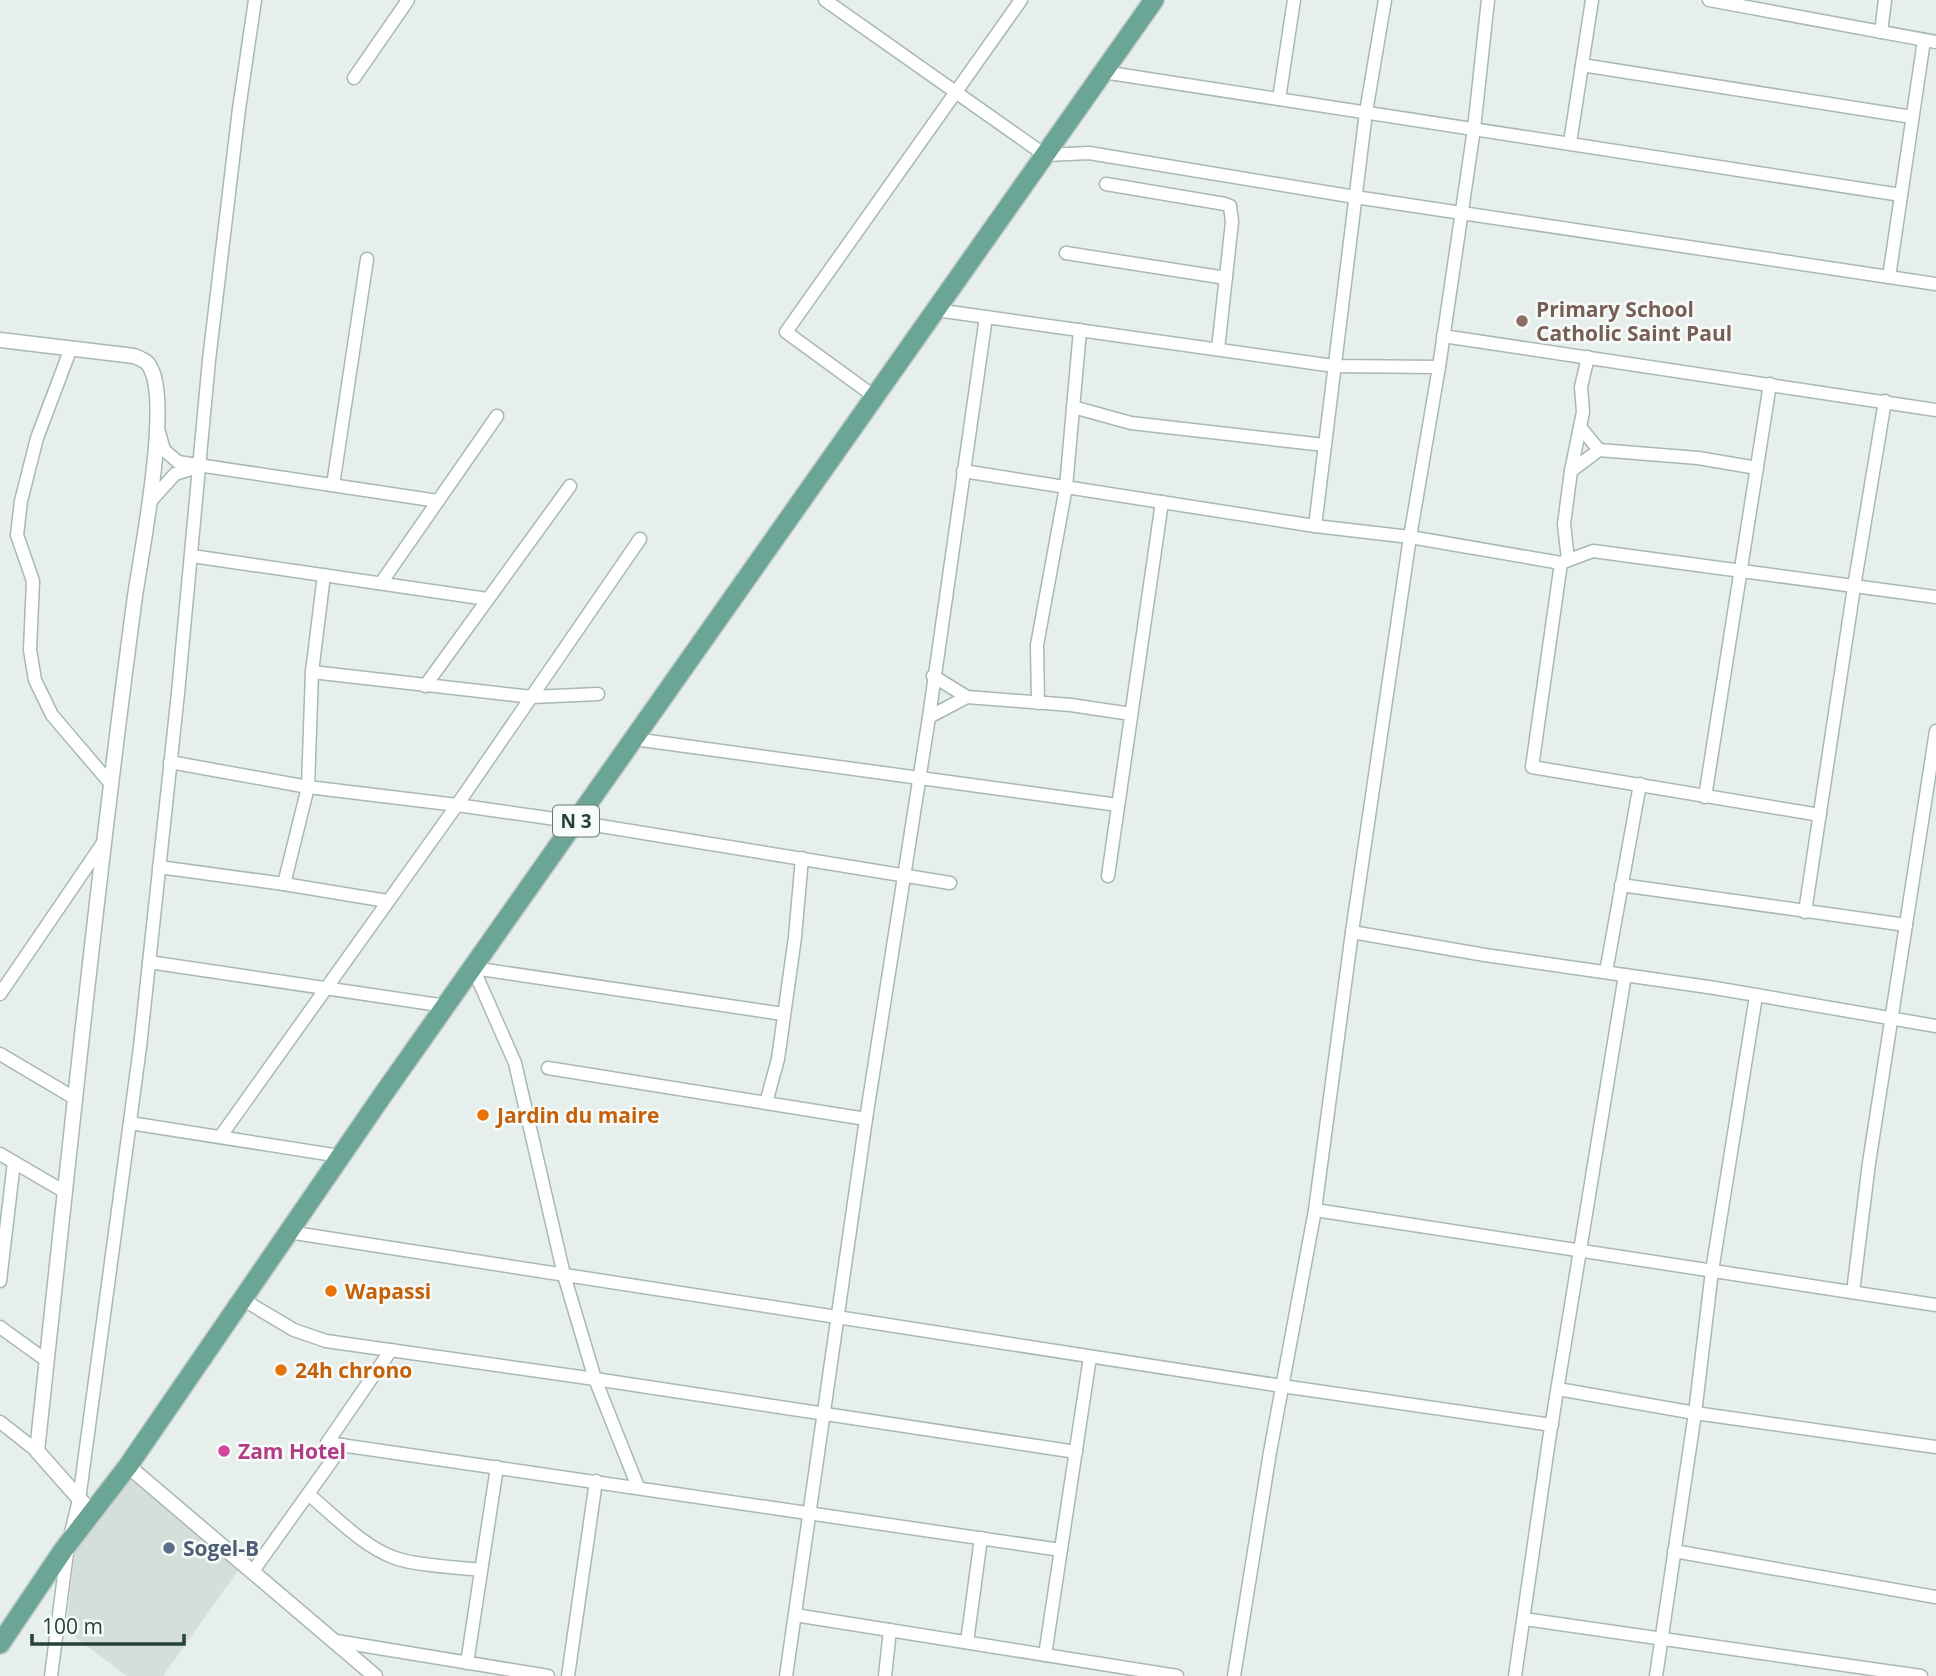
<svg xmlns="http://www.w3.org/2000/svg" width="1936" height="1676" viewBox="0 0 1936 1676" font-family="'Open Sans',sans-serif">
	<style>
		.built { fill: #d4dfda }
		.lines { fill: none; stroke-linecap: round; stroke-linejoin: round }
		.minor-casing { stroke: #a8b8b2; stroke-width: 15 }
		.tertiary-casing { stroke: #a8b8b2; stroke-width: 17 }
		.primary-casing { stroke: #c2cac8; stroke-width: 22 }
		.minor { stroke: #fff; stroke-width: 12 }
		.tertiary { stroke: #fff; stroke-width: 14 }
		.primary { stroke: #6aa596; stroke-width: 19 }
		.education-dot { fill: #8d6e63; stroke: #f7fbf9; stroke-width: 2.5 }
		.food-dot { fill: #e8710a; stroke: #f7fbf9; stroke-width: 2.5 }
		.hotel-dot { fill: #d1479c; stroke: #f7fbf9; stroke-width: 2.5 }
		.service-dot { fill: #5c6f8a; stroke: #f7fbf9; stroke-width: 2.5 }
		.labels { text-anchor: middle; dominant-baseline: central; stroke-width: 5; stroke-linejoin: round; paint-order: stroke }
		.shield { fill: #f7fbf9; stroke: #637a73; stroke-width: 2 }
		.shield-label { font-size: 19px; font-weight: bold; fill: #24423a }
		.education-label { font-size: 21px; font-weight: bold; fill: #785e54; stroke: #f7fbf9; text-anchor: start }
		.food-label { font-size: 21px; font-weight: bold; fill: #c56008; stroke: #f7fbf9; text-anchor: start }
		.hotel-label { font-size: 21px; font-weight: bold; fill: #b23c85; stroke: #f7fbf9; text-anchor: start }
		.service-label { font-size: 21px; font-weight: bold; fill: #4e5e75; stroke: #f7fbf9; text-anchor: start }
	</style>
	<rect width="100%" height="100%" fill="#e6efeb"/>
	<!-- built -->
	<path class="built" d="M128 1478 239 1569 163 1676H127L66 1630 75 1550Z"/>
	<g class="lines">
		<defs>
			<g id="minor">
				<path d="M825 0 1045 155 1089 153 1355 197 1936 284"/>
				<path d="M1709 0 1936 42"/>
				<path d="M1881 32 1885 0"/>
				<path d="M1582 65 1912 117"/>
				<path d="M1103 72 1901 195"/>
				<path d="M354 78 408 0"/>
				<path d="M1279 99 1294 0"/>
				<path d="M1570 143 1592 0"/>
				<path d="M1106 184 1225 204 1230 206 1232 222 1218 349"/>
				<path d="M1066 253 1226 278"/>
				<path d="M1889 277 1924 40"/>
				<path d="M936 310 1334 366 1439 367"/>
				<path d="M1443 336 1936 410"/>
				<path d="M71 348 37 438 21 501 17 535 33 581 30 650 35 680 52 715 110 783"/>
				<path d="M875 397 786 332 1021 0"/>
				<path d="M1073 407 1131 423 1324 445"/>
				<path d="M1580 427 1599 450"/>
				<path d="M159 432 164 450 178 462 438 501"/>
				<path d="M963 471 1315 526 1410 537 1561 563 1593 551 1936 597"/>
				<path d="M1571 471 1583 412 1581 387 1588 357"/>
				<path d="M333 485 367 259"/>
				<path d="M149 503 175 474 197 467"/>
				<path d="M1315 526 1366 112 1385 0"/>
				<path d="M192 556 487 599"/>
				<path d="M1568 560 1564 524 1571 471 1599 450 1698 458 1757 468"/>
				<path d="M1561 563 1532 767 1820 815"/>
				<path d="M381 583 497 416"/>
				<path d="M312 672 532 697 598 694"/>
				<path d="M933 676 967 697 1071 705 1131 714"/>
				<path d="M425 686 570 486"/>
				<path d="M1038 703 1037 645 1066 487 1080 330"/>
				<path d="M929 717 967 697"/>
				<path d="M634 739 1118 805"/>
				<path d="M170 762 308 787 457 805 576 822 950 883"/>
				<path d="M1705 797 1770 384"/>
				<path d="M159 867 284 884 387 901"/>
				<path d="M1108 876 1162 502"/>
				<path d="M284 884 308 787 312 672 324 575"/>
				<path d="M1621 885 1906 925"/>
				<path d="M1805 912 1854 587 1885 401"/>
				<path d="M1352 932 1485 955 1715 988 1936 1026"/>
				<path d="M149 962 446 1006"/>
				<path d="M473 968 515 1063 564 1275 595 1379 638 1487"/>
				<path d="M473 968 783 1014"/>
				<path d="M1606 972 1640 784"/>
				<path d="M0 994 103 843"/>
				<path d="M0 1054 76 1099"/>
				<path d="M548 1068 866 1119"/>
				<path d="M766 1103 778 1059 795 937 802 858"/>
				<path d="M130 1123 340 1156"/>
				<path d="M220 1137 457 805 640 539"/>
				<path d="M0 1154 65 1192"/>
				<path d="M1315 1210 1936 1305"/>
				<path d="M288 1232 1282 1386 1552 1425"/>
				<path d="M0 1281 14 1162"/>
				<path d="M1853 1292 1869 1163 1936 731"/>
				<path d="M242 1299 294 1330 326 1341 595 1379 1076 1452"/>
				<path d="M0 1327 47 1361"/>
				<path d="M391 1350 327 1443 1061 1550"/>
				<path d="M1558 1389 1695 1413 1936 1447"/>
				<path d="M0 1422 37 1451"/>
				<path d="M308 1494C335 1516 362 1546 395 1558 418 1566 456 1567 481 1570"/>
				<path d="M1674 1551 1936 1597"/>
				<path d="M253 1571 343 1445"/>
				<path d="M795 1615 1177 1676"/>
				<path d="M1524 1619 1921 1676"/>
				<path d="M336 1641 548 1676"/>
				<path d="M967 1642 981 1538"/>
				<path d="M1045 1655 1090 1357"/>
				<path d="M467 1663 497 1467"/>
				<path d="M51 1676 68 1545 79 1500 140 1047 178 693 209 360 239 109 255 0"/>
				<path d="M568 1676 596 1481"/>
				<path d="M786 1676 866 1119 929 717 986 317"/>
				<path d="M885 1676 890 1630"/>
				<path d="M1234 1676 1270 1452 1315 1210 1352 932 1410 537 1439 367 1474 129 1488 0"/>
				<path d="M1515 1676 1549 1440 1625 975"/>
				<path d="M1656 1676 1695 1413 1712 1271 1756 996"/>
			</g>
			<g id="tertiary">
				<path d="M0 340 134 356C141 359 148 361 151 369 170 406 142 549 135 596 97 880 68 1165 37 1451L92 1513"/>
				<path d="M128 1466 375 1676"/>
			</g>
			<path id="primary" d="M0 1644 64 1549 128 1466 382 1096 1154 0"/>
		</defs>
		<!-- minor casing -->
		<use href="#minor" class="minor-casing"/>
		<!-- tertiary casing -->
		<use href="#tertiary" class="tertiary-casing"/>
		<!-- primary casing -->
		<use href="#primary" class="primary-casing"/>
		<!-- minor -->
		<use href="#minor" class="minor"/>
		<!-- tertiary -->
		<use href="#tertiary" class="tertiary"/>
		<!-- primary -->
		<use href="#primary" class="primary"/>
	</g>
	<!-- markers -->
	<circle class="education-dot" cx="1522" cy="321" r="7"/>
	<g class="food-dot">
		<circle cx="483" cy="1115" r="7"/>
		<circle cx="331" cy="1291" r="7"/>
		<circle cx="281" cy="1370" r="7"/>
	</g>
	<circle class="hotel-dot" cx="224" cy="1451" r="7"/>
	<circle class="service-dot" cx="169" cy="1548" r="7"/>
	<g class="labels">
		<!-- shield labels -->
		<rect class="shield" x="553" y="805.5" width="46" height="31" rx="5"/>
		<g class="shield-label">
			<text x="576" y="821">N 3</text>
		</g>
		<!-- education labels -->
		<g class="education-label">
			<text x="1536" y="309">Primary School<tspan x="1536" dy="24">Catholic Saint Paul</tspan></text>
		</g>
		<!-- food labels -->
		<g class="food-label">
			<text x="497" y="1115">Jardin du maire</text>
			<text x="345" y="1291">Wapassi</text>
			<text x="295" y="1370">24h chrono</text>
		</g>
		<!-- hotel labels -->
		<g class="hotel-label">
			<text x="238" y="1451">Zam Hotel</text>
		</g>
		<!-- service labels -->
		<g class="service-label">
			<text x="183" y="1548">Sogel-B</text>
		</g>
	</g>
	<!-- scale -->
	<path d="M32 1634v10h152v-10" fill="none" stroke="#24423a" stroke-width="3.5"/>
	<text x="42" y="1634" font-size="21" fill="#24423a" stroke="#f7fbf9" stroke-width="5" paint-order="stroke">100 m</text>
</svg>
